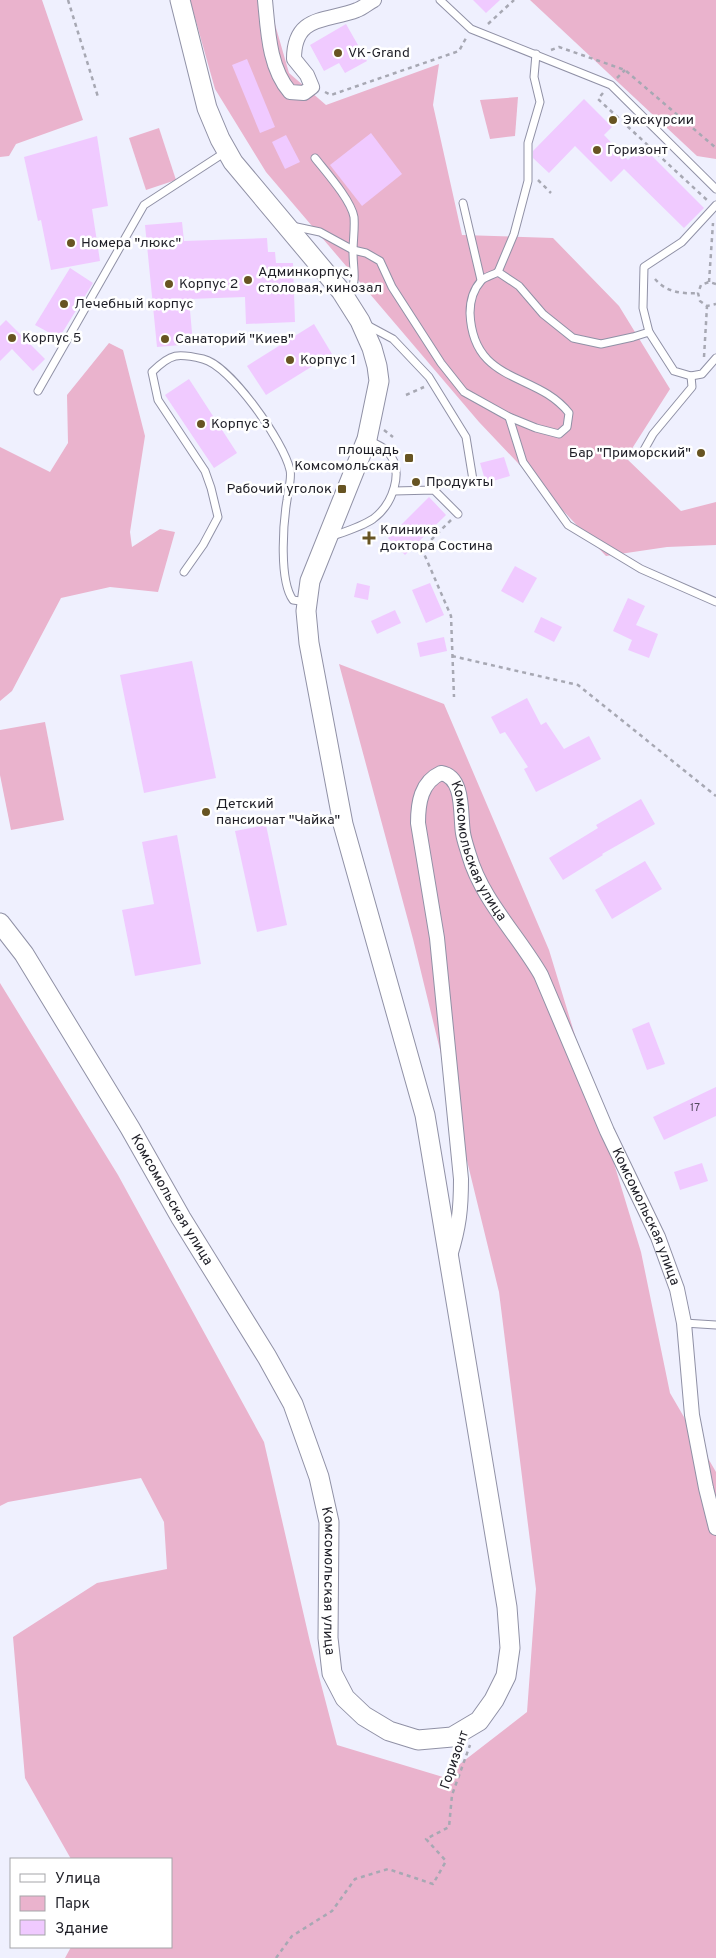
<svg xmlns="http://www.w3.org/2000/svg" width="716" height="1958" viewBox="0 0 716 1958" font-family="Overpass,sans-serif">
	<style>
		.green { fill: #eab3cd }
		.building { fill: #f0caff }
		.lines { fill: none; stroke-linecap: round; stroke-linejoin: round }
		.lane-casing { stroke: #9091a6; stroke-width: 9 }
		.street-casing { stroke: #9091a6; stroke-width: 16 }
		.secondary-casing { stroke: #9091a6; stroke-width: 21 }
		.path { stroke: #a7a8b3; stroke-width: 2.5; stroke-dasharray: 4 4; stroke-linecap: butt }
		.lane { stroke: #fff; stroke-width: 7 }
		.street { stroke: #fff; stroke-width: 14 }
		.secondary { stroke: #fff; stroke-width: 19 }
		.poi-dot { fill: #675422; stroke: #fff; stroke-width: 2 }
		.labels { text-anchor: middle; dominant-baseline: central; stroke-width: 5; stroke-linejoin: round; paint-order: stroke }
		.number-label { font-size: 11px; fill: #534a5d }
		.poi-label { font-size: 14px; fill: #1f1f27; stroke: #fff; text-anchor: start }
		.street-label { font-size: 14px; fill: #1f1f27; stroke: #fff }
	</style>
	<rect width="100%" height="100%" fill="#eff0fe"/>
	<!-- green -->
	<g class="green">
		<path d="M0 0H42L83 120 16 144 9 156 0 157Z"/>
		<path d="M190 0H268L289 73 326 105 439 64 433 105 462 235 553 238 619 306 670 389 626 458 681 511 716 502V545L667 547 606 556 479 422 266 172 215 89Z"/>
		<path d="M530 0H716V159L697 156Z"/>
		<path d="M518 97 515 136 490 139 480 100Z"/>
		<path d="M159 128 176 180 146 190 129 138Z"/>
		<path d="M109 343 123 350 145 436 130 532 132 547 160 529 175 532 158 592 110 587 61 598 12 691 0 701V447L50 472 68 443 67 395Z"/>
		<path d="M339 664 444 704 549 950 641 1252 670 1393 716 1472V1958H65L71 1947H171V1859H71L25 1778 13 1637 97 1583 167 1569 164 1522 141 1478 8 1502 0 1506V983L118 1175 264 1442 310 1642 337 1745 443 1777 527 1712 536 1589 499 1292 413 939Z"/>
		<path d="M45 722 64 820 11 830 0 775V730Z"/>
	</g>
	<!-- building -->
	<g class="building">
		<path d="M473 0H500L486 13Z"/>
		<path d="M346 24 367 61 345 73 339 63 324 71 310 45Z"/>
		<path d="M247 59 275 127 260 133 232 65Z"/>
		<path d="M584 99 612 127 604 135 628 160 642 146 704 208 684 228 624 169 611 182 575 146 549 173 533 158V151Z"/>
		<path d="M371 133 402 174 362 206 330 165Z"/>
		<path d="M286 135 300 162 285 169 272 142Z"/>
		<path d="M97 136 108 206 92 209 100 261 51 270 41 220 38 221 24 157Z"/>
		<path d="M182 222 184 241 267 238 268 252H275L276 263H293L295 322 246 324 245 297 189 299 193 344 157 347 145 225Z"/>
		<path d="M70 268 93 283 59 338 35 325Z"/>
		<path d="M6 320 45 359 33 371 12 349 0 361V326Z"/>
		<path d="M314 324 332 354 266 395 247 366Z"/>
		<path d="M189 379 237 453 214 468 165 395Z"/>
		<path d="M504 457 510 476 486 483 480 463Z"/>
		<path d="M429 497 446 515 405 555 388 538Z"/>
		<path d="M515 566 537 578 523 603 501 591Z"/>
		<path d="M357 583 370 586 368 600 354 597Z"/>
		<path d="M430 583 444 615 426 623 412 590Z"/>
		<path d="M628 598 645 606 636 625 658 634 649 658 628 650 632 640 613 631Z"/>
		<path d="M395 610 401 623 377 634 371 621Z"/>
		<path d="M541 617 562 627 554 642 534 632Z"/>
		<path d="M444 637 447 651 420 657 417 643Z"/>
		<path d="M192 661 216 778 144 793 120 675Z"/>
		<path d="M527 698 541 725 546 722 564 749 589 736 601 759 536 792 524 769 528 767 505 732 500 734 491 717Z"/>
		<path d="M641 799 655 824 602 854 603 855 563 880 549 858 598 828 596 825Z"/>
		<path d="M266 825 287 925 257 932 235 831Z"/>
		<path d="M177 835 201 964 135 976 122 910 154 904 142 842Z"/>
		<path d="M645 861 662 889 612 919 595 890Z"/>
		<path d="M649 1022 665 1064 647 1070 632 1029Z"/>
		<path d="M716 1087V1116L664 1140 653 1117Z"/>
		<path d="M702 1163 708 1181 680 1190 674 1172Z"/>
	</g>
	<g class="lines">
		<defs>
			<g id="lane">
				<path d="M440 0 471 29 611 85 716 189"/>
				<path d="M315 158C326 172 351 200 354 217 355 229 353 240 353 252 353 272 358 280 348 298"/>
				<path d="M463 203 481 280"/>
				<path d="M292 226 320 232 353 250 366 253 380 261 392 287 441 363 464 392 509 417 536 428 559 434 567 427 569 413C536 371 473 385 470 313 470 302 473 290 481 281 484 277 493 275 498 272L519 286 543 314 573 338 601 344 633 337 649 332 674 371 691 376 702 374 716 358"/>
				<path d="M498 272 514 234 528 181V143L540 102 534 77 536 54"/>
				<path d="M367 325 393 339 429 377 466 437 473 480"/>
				<path d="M649 332 643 308 644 267 682 242 716 205"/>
				<path d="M38 391 144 205 227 151"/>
				<path d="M509 417 523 462 568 525 641 569 716 602"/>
				<path d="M644 450 653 434 692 387 691 376"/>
				<path d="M394 491 434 490 458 514"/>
				<path d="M330 537C344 532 361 527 373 519 392 505 406 471 387 451 382 446 373 443 367 439"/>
				<path d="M184 572 203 545 218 517 211 488 205 471 158 400 152 372C171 353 178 353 203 359 230 365 284 442 290 470 292 478 288 491 287 500 283 524 279 581 293 600L307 602"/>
				<path d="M684 1323 716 1325"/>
			</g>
			<g id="street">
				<path d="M265 0C268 31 269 68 290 92L304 93 312 87 307 75 294 59C294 14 327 22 357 10 363 8 368 3 374 0"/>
				<path id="s1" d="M450 1256C459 1227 461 1209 461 1179L437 938 418 823C418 803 421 782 441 773 465 777 460 815 463 833 464 840 467 848 469 855 482 900 518 935 541 975L607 1131 658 1237 677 1289 684 1323 692 1415 706 1488 716 1528"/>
			</g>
			<g id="secondary">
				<path id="s2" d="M0 923 24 954 130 1128 181 1218 267 1357 293 1404 319 1477 329 1522 328 1638 332 1673 345 1698 364 1716 389 1731 418 1740 452 1737 479 1721 494 1700 506 1676 510 1648 507 1607 425 1115 343 824 309 643 306 611 310 581 367 439 379 381 377 366 372 348 360 321 341 291 233 162 220 139 207 108 180 0"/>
			</g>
		</defs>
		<!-- lane casing -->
		<use href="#lane" class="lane-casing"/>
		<!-- street casing -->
		<use href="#street" class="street-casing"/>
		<!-- secondary casing -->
		<use href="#secondary" class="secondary-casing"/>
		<!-- path -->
		<g class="path">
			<path d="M68 0 98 97"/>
			<path d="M488 24 514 0"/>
			<path d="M551 50 559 47 625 70 716 148"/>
			<path d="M617 78 625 70"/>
			<path d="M325 92 331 95 459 51 466 38"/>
			<path d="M603 93 598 99 707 200"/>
			<path d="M538 180 551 193"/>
			<path d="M655 279C666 292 681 294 698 293"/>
			<path d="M709 282 713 223"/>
			<path d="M716 284 709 282 701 285 698 293 700 301 707 306 716 304"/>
			<path d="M704 357 707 306"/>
			<path d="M406 395 424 387"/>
			<path d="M384 430 393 437"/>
			<path d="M451 520 422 549 451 616 454 697"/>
			<path d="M452 656 578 685 716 796"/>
			<path d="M276 1958 292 1936 332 1911 355 1879 388 1869 433 1884 446 1861 426 1839 449 1827 452 1795 470 1745"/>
		</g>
		<!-- lane -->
		<use href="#lane" class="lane"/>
		<!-- street -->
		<use href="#street" class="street"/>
		<!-- secondary -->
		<use href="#secondary" class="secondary"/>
	</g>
	<!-- markers -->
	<g class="poi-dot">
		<circle cx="338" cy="53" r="5"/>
		<circle cx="613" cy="120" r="5"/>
		<circle cx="597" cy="150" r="5"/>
		<circle cx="71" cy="243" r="5"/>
		<circle cx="248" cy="280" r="5"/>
		<circle cx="169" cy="284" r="5"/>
		<circle cx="64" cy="304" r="5"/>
		<circle cx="12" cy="338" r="5"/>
		<circle cx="165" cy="339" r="5"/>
		<circle cx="290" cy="360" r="5"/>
		<circle cx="201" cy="424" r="5"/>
		<circle cx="701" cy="453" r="5"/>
		<rect x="404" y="453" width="10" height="10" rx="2.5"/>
		<circle cx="416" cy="482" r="5"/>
		<rect x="337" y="484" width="10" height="10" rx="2.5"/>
		<path d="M366.5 530.5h5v5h5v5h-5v5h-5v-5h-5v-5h5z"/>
		<circle cx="206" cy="812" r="5"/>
	</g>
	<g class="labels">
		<!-- number labels -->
		<g class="number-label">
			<text x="695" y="1108">17</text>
		</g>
		<!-- poi labels -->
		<g class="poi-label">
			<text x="348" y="53">VK-Grand</text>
			<text x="623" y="120">Экскурсии</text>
			<text x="607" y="150">Горизонт</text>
			<text x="81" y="243">Номера "люкс"</text>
			<text x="258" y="272">Админкорпус,<tspan x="258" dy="16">столовая, кинозал</tspan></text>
			<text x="179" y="284">Корпус 2</text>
			<text x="74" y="304">Лечебный корпус</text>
			<text x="22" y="338">Корпус 5</text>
			<text x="175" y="339">Санаторий "Киев"</text>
			<text x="300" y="360">Корпус 1</text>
			<text x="211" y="424">Корпус 3</text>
			<text x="399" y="450" text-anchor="end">площадь<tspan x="399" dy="16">Комсомольская</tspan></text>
			<text x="691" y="453" text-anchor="end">Бар "Приморский"</text>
			<text x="426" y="482">Продукты</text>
			<text x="332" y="489" text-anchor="end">Рабочий уголок</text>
			<text x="380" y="530">Клиника<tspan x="380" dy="16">доктора Состина</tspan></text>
			<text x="216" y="804">Детский<tspan x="216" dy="16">пансионат "Чайка"</tspan></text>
		</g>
		<!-- street labels -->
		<g class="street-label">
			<text stroke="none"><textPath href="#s1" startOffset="586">Комсомольская улица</textPath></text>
			<text stroke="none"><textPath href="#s2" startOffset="326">Комсомольская улица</textPath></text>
			<text stroke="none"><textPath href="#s1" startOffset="991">Комсомольская улица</textPath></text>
			<text stroke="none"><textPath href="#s2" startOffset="746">Комсомольская улица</textPath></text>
			<text transform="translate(455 1760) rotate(-71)">Горизонт</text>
		</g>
	</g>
	<!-- legend -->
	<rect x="10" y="1858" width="162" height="90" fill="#ffffff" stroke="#a5a5a9"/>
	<rect x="20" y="1874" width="25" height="8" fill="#ffffff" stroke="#a5a5a9"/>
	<text x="55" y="1883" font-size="15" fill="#1f1f27">Улица</text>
	<rect x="20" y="1896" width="25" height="15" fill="#eab3cd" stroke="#a5a5a9"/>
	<text x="55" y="1908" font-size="15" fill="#1f1f27">Парк</text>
	<rect x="20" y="1920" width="25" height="15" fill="#f0caff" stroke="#a5a5a9"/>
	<text x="55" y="1933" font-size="15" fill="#1f1f27">Здание</text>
</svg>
